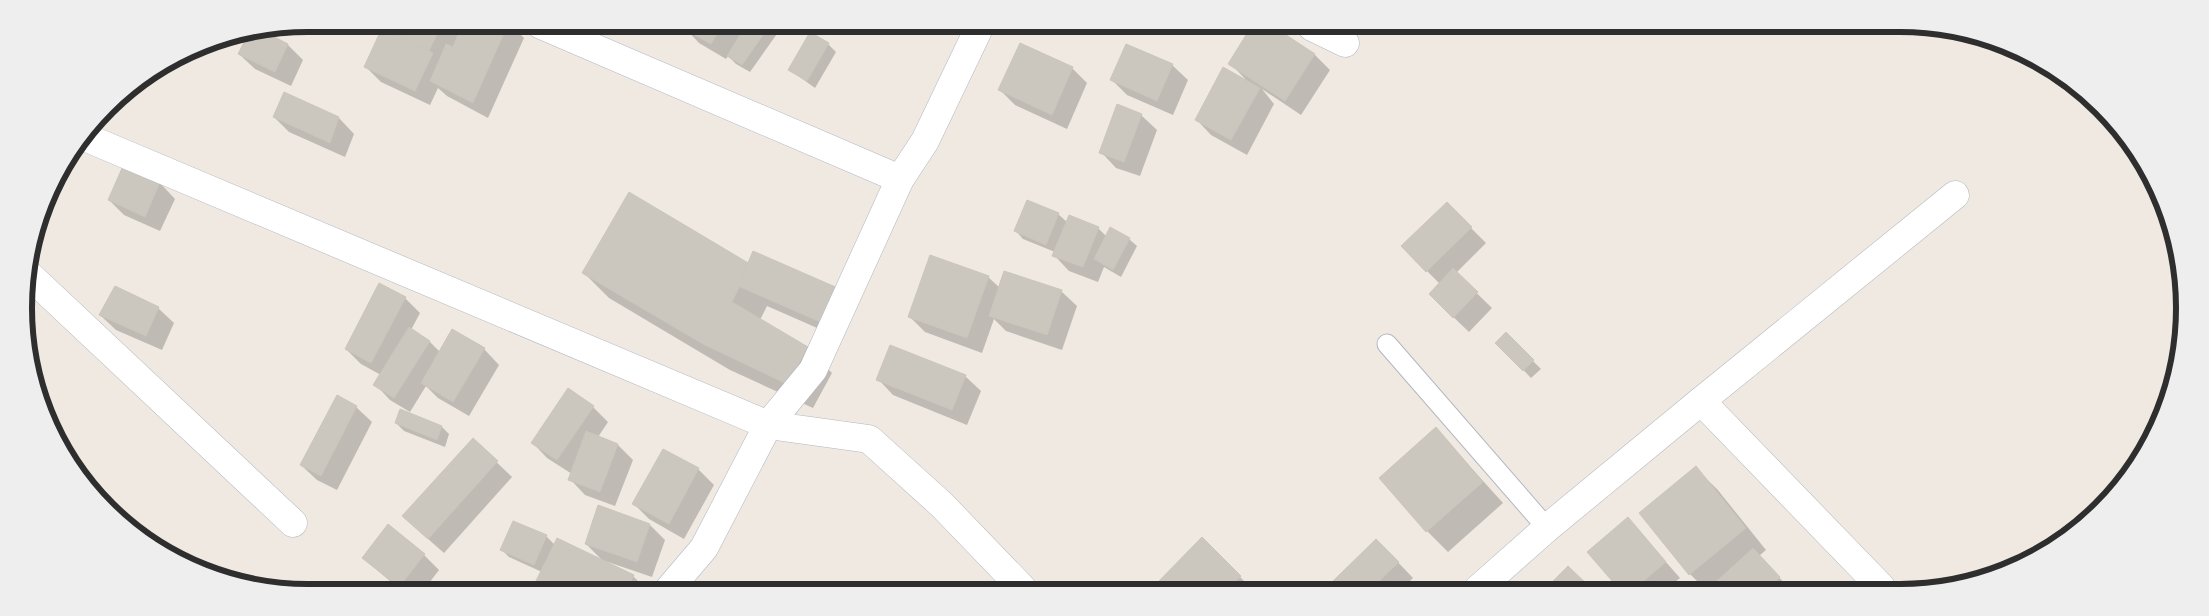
<svg xmlns="http://www.w3.org/2000/svg" width="2209" height="616" viewBox="0 0 2209 616" font-family="Rubik,sans-serif">
	<style>
		.shadow { fill: #0003 }
		.building { fill: #cbc7bf; stroke: #cbc5ba }
		.lines { fill: none; stroke-linecap: round; stroke-linejoin: round }
		.lane-casing { stroke: #b4b7c1; stroke-width: 21 }
		.street-casing { stroke: #b4b7c1; stroke-width: 29 }
		.lane { stroke: #fff; stroke-width: 19 }
		.street { stroke: #fff; stroke-width: 28 }
		.rim { fill: none; stroke: #2e2e2e; stroke-width: 6 }
	</style>
	<rect width="100%" height="100%" fill="#efe9e1"/>
	<!-- shadow -->
	<g class="shadow">
		<path d="M390 24H510L524 38 488 118 447 96 438 88 430 105 381 82 366 67Z"/>
		<path d="M685 25H773L779 31 750 72 736 64 728 56 726 59 699 43 684 27Z"/>
		<path d="M1253 27H1271L1315 55 1330 70 1301 115 1262 89 1274 104 1247 155 1211 135 1196 119 1248 82 1230 63Z"/>
		<path d="M263 33 288 45 303 60 291 86 255 69 239 54 249 35Z"/>
		<path d="M828 44 836 52 815 88 790 70Z"/>
		<path d="M1172 65 1188 80 1173 115 1127 95 1112 80Z"/>
		<path d="M1072 68 1087 83 1067 129 1015 105 1000 90Z"/>
		<path d="M284 94 339 118 354 134 345 157 289 132 274 117Z"/>
		<path d="M1141 115 1157 130 1140 176 1116 168 1101 152Z"/>
		<path d="M123 168 160 183 175 199 160 231 124 215 109 200Z"/>
		<path d="M1447 204 1486 243 1456 273 1492 308 1469 332 1446 310 1440 284 1427 271Z"/>
		<path d="M1058 214 1067 222 1098 228 1107 237 1129 239 1137 246 1121 277 1104 267 1098 282 1069 271 1054 255 1055 252 1023 239 1016 231Z"/>
		<path d="M753 267 840 338 767 306 760 320 807 348 832 373 813 408 730 370 609 298 584 273Z"/>
		<path d="M988 277 1000 288 1061 291 1077 306 1062 350 1006 331 994 319 982 353 925 332 910 317Z"/>
		<path d="M405 298 420 313 411 330 430 342 440 352 453 331 484 349 499 365 469 416 438 398 426 386 410 412 390 400 375 384 381 375 361 364 346 349Z"/>
		<path d="M158 308 174 323 162 350 116 330 100 315Z"/>
		<path d="M1506 334 1541 369 1531 378 1497 343Z"/>
		<path d="M965 376 981 391 967 425 893 395 878 379Z"/>
		<path d="M356 407 372 422 337 490 317 480 301 465Z"/>
		<path d="M593 407 608 422 598 437 618 445 633 460 615 506 585 495 570 479 572 474 547 458 532 442Z"/>
		<path d="M396 423 442 427 449 434 445 447 404 431Z"/>
		<path d="M1436 429 1503 503 1448 552 1427 531Z"/>
		<path d="M473 440 512 477 444 553 419 531Z"/>
		<path d="M663 450 698 469 714 485 684 539 649 519 634 504Z"/>
		<path d="M1695 468 1717 489 1766 550 1759 556 1791 590 1705 589 1690 574Z"/>
		<path d="M1628 519 1680 578 1667 589H1621L1589 552Z"/>
		<path d="M650 525 665 540 652 577 602 560 586 544Z"/>
		<path d="M546 536 555 545 633 576 645 588 541 587 537 583 542 572 509 557 502 550Z"/>
		<path d="M1202 539 1252 589 1168 588 1160 581Z"/>
		<path d="M424 555 439 570 426 587H397L363 558Z"/>
		<path d="M1392 556 1413 578 1402 589H1338Z"/>
	</g>
	<!-- building -->
	<g class="building">
		<path d="M389 24H442L429 51 386 31Z"/>
		<path d="M462 24H508L473 103 430 81 446 44 453 47Z"/>
		<path d="M684 25H722L711 44 682 28Z"/>
		<path d="M746 25H770L742 65 727 56Z"/>
		<path d="M1251 27H1274L1315 54 1285 101 1228 64Z"/>
		<path d="M382 28 433 53 415 91 364 67Z"/>
		<path d="M265 32 288 44 275 72 238 54 247 36Z"/>
		<path d="M810 32 829 43 807 81 788 70Z"/>
		<path d="M1020 43 1073 67 1052 115 998 90Z"/>
		<path d="M1126 44 1173 64 1157 101 1110 80Z"/>
		<path d="M1223 67 1260 88 1231 140 1195 120Z"/>
		<path d="M284 92 339 117 330 143 273 117Z"/>
		<path d="M1117 104 1142 114 1124 162 1099 153Z"/>
		<path d="M123 166 160 182 145 217 108 200Z"/>
		<path d="M629 192 750 264 732 302 808 347 787 384 703 344 582 273Z"/>
		<path d="M1027 200 1059 213 1046 245 1014 231Z"/>
		<path d="M1447 202 1472 227 1426 272 1401 246Z"/>
		<path d="M1069 215 1099 227 1083 267 1052 256Z"/>
		<path d="M1110 227 1130 238 1113 270 1094 259Z"/>
		<path d="M753 251 840 289 825 324 738 286Z"/>
		<path d="M930 255 989 276 967 338 908 317Z"/>
		<path d="M1453 268 1478 292 1453 318 1429 294Z"/>
		<path d="M1004 271 1062 290 1047 335 989 316Z"/>
		<path d="M379 283 406 297 371 363 345 349Z"/>
		<path d="M115 286 159 307 146 336 99 315Z"/>
		<path d="M409 327 430 341 394 398 373 385Z"/>
		<path d="M452 329 485 348 453 402 421 383Z"/>
		<path d="M1506 332 1534 360 1523 371 1495 343Z"/>
		<path d="M890 345 966 375 952 410 876 380Z"/>
		<path d="M568 388 594 406 557 460 531 443Z"/>
		<path d="M337 395 357 406 321 476 300 465Z"/>
		<path d="M400 409 442 426 437 440 395 423Z"/>
		<path d="M1436 427 1483 482 1426 532 1379 478Z"/>
		<path d="M586 431 618 444 600 492 568 480Z"/>
		<path d="M473 438 498 461 428 539 402 516Z"/>
		<path d="M663 449 699 468 669 524 632 504Z"/>
		<path d="M1696 466 1746 528 1689 575 1639 513Z"/>
		<path d="M598 505 650 524 637 562 585 544Z"/>
		<path d="M1628 517 1666 562 1634 589H1619L1587 552Z"/>
		<path d="M513 521 547 535 534 565 500 550Z"/>
		<path d="M388 524 425 554 399 587 362 558Z"/>
		<path d="M1202 537 1241 576 1229 589 1166 588 1159 581Z"/>
		<path d="M557 538 634 575 628 588 544 587 535 583Z"/>
		<path d="M1376 539 1399 562 1371 589H1337L1331 583Z"/>
		<path d="M1753 548 1780 577 1767 590 1708 589Z"/>
		<path d="M1568 566 1592 589H1545Z"/>
	</g>
	<g class="lines">
		<defs>
			<path id="lane" d="M1387 344 1547 528"/>
			<g id="street">
				<path d="M541 25 900 179"/>
				<path d="M1312 27 1345 43"/>
				<path d="M87 138 768 425 869 439 942 505 1022 588"/>
				<path d="M28 274 293 523"/>
				<path d="M1701 401 1955 195"/>
				<path d="M670 588 704 548 768 425 813 370 900 179 925 141 980 26"/>
				<path d="M1478 589 1547 528 1701 401 1881 587"/>
			</g>
		</defs>
		<!-- lane casing -->
		<use href="#lane" class="lane-casing"/>
		<!-- street casing -->
		<use href="#street" class="street-casing"/>
		<!-- lane -->
		<use href="#lane" class="lane"/>
		<!-- street -->
		<use href="#street" class="street"/>
	</g>
	<!-- crop -->
	<path d="M0 0H2209V616H0ZM308 32H1900A276 276 0 0 1 2176 308V308A276 276 0 0 1 1900 584H308A276 276 0 0 1 32 308V308A276 276 0 0 1 308 32Z" fill="#eee" fill-rule="evenodd"/>
	<path class="rim" d="M308 32H1900A276 276 0 0 1 2176 308V308A276 276 0 0 1 1900 584H308A276 276 0 0 1 32 308V308A276 276 0 0 1 308 32Z"/>
</svg>
